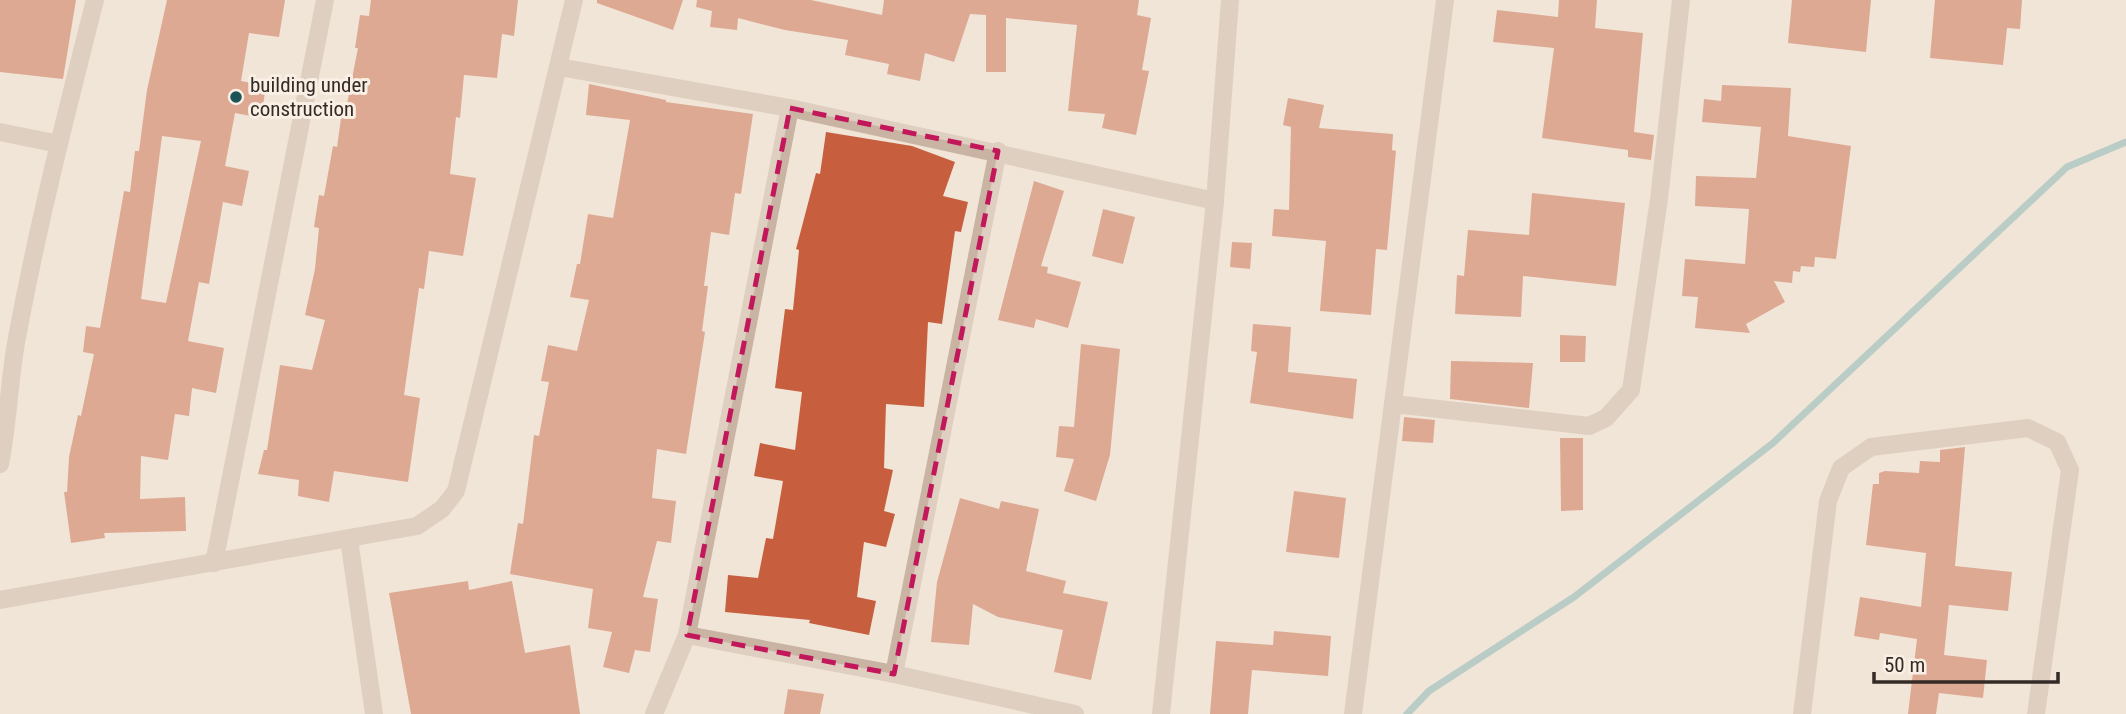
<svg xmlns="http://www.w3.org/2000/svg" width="2126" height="714" viewBox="0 0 2126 714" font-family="'Roboto Condensed',sans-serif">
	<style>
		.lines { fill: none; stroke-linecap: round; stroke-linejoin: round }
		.stream { stroke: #76adae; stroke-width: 7 }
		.building { fill: #c75f3f; fill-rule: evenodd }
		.minor { stroke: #c9b4a4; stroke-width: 18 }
		.marked { fill: none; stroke: #c2185b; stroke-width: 5; stroke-dasharray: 14 9; stroke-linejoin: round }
		.poi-dot { fill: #1b5356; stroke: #f9efe4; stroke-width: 2.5 }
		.labels { text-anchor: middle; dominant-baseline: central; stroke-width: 6; stroke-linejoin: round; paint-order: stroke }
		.poi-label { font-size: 21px; fill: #342a26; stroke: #f9efe4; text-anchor: start }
	</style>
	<rect width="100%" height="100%" fill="#f1e5d8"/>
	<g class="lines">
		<!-- stream -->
		<path class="stream" d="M1407 714 1429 691 1574 597 1773 443 2067 167 2126 142"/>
	</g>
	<!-- building -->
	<g class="building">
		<path d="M0 0H76L63 79 0 72Z"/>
		<path d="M167 0H285L279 37 249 33 241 81 266 86 261 118 235 113 225 166 249 171 242 206 223 202 209 284 199 282 188 341 224 348 216 393 192 388 189 416 175 414 168 460 141 456 140 499 185 497 186 531 104 533 105 538 71 543 64 492H67L69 457 78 415 81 416 94 354 83 352 86 326 100 328 124 191 130 192 135 151H139L147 90ZM162 136 201 141 166 303 141 299Z"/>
		<path d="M371 0H518L514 36 502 34 497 78 464 75 460 118 456 117 450 174 476 178 463 256 429 251 424 289 419 288 404 395 420 398 408 482 334 471 329 502 298 496 299 480 258 474 264 450H267L280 365 312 370 325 320 305 315 315 269 319 228 314 227 319 195 324 196 333 146 337 147 343 104H347L358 48H355L360 15 369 16Z"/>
		<path d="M597 0H683L673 30 597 3Z"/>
		<path d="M697 0H811L882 15 884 0H1139L1137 15 1151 18 1142 70 1149 71 1136 135 1102 128 1105 114 1068 111 1077 25 1006 18V72H986V15L970 14 954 62 925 53 920 81 887 74 889 64 845 55 848 40 785 30 738 18 737 30 710 27 712 11 696 7Z"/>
		<path d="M1559 0H1597L1595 28 1643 33 1634 132 1654 135 1651 160 1628 157V150L1542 138 1554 48 1493 42 1497 10 1558 17Z"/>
		<path d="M1792 0H1871L1866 52 1788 43Z"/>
		<path d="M1935 0H2022L2020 29 2007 28 2003 65 1930 58Z"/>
		<path d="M589 84 666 100V102L753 114 741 194 735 193 729 235 711 232 704 286H708L702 331 705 332 686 454 657 449 652 498 676 501 671 543 657 541 643 597 658 599 650 652 635 650 629 673 603 667 612 632 588 628 593 589 510 574 518 523 523 524 534 435 539 436 549 382 541 381 548 345 577 351 589 300 570 297 577 264H580L588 214 613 218 630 120 586 115Z"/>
		<path d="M1722 85 1791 88 1788 136 1851 146 1836 259 1815 257 1814 267 1801 266 1800 272 1793 271 1792 283 1774 281 1785 302 1746 324 1750 333 1695 328 1698 297 1682 296 1685 259 1745 264 1749 209 1695 206 1696 176 1756 178 1761 127 1702 122 1704 99 1721 101Z"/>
		<path d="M1288 98 1324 105 1319 128 1393 134 1392 150 1396 151 1387 250 1376 249 1371 315 1320 311 1326 241 1272 236 1274 209 1289 210 1291 127 1283 125Z"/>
		<path d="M826 132 912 146 955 162 943 196 968 202 961 232 955 231 942 324 928 322 924 407 886 404 884 468 893 470 884 511 895 514 886 547 864 542 857 597 876 601 869 635 809 623 810 620 725 612 728 575 758 578 766 538 773 539 783 481 754 476 760 443 795 450 802 392 775 388 785 309 793 310 799 250 796 249 816 173 820 174Z"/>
		<path d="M1034 181 1064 191 1041 266 1048 267 1047 273 1081 282 1068 328 1036 319 1034 328 998 320Z"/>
		<path d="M1532 193 1625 203 1616 286 1523 276 1521 317 1455 314 1457 275 1464 276 1468 230 1529 235Z"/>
		<path d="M1103 209 1135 217 1123 264 1092 256Z"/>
		<path d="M1232 242 1252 243 1250 269 1230 267Z"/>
		<path d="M1253 324 1291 327 1288 372 1357 379 1353 419 1250 403 1257 352 1251 351Z"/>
		<path d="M1560 335 1586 336 1585 362H1560Z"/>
		<path d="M1081 344 1120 349 1110 455 1096 501 1064 491 1074 459 1056 457 1059 426 1074 427Z"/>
		<path d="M1451 361 1533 363 1529 408 1450 399Z"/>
		<path d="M1404 417 1435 420 1433 443 1402 441Z"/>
		<path d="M1560 438H1583V510L1561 511Z"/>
		<path d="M1965 447 1955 566 2012 572 2008 611 1949 605 1944 655 1987 660 1983 698 1939 693 1936 714H1908L1917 639 1880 633 1879 640 1854 636 1860 597 1921 607 1926 553 1866 545 1873 484H1879V473L1885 471 1919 473 1920 461 1940 462V450Z"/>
		<path d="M1294 491 1346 498 1339 558 1286 552Z"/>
		<path d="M960 498 999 509 1001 501 1039 509 1026 571 1066 581 1063 593 1108 602 1091 680 1054 672 1063 630 998 617 973 604 969 645 931 642 937 582Z"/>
		<path d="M468 581 469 590 512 581 525 653 570 645 580 714H411L389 593Z"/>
		<path d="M1274 631 1331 636 1328 676 1252 670 1248 714H1210L1216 641 1273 645Z"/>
		<path d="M788 689 824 694 820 714H784Z"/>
	</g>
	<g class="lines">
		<!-- minor -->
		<g class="minor">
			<path d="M559 67 790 108 1215 201"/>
			<path d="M0 132 59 144"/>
			<path d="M1394 404 1589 426 1606 418 1631 390 1659 199 1681 0"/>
			<path d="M0 464C8 424 9 383 16 343 37 228 66 114 95 0"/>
			<path d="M349 539 374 714"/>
			<path d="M214 563 325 0"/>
			<path d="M0 600 417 526 442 509 456 491 574 0"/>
			<path d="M687 635 894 674 1075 714"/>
			<path d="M894 674 998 151"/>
			<path d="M654 714 687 635 790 108"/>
			<path d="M1161 714 1215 201 1230 0"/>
			<path d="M1353 714 1445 0"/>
			<path d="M1802 714 1828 501 1841 468 1871 447 2028 428 2057 442 2070 470 2036 714"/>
		</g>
	</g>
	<!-- marked area -->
	<path d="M0 0H2126V714H0ZM790 108 998 151 894 674 687 635Z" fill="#f1e5d8" fill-opacity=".55" fill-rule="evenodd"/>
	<path class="marked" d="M790 108 998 151 894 674 687 635Z"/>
	<!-- markers -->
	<circle class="poi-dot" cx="236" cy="97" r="7"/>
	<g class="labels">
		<!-- poi labels -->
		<g class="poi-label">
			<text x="250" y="85">building under<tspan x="250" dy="24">construction</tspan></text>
		</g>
	</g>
	<!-- scale -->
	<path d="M1874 672v10h184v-10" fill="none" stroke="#342a26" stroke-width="3.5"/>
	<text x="1884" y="672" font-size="21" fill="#342a26" stroke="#f9efe4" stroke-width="5" paint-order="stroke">50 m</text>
</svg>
